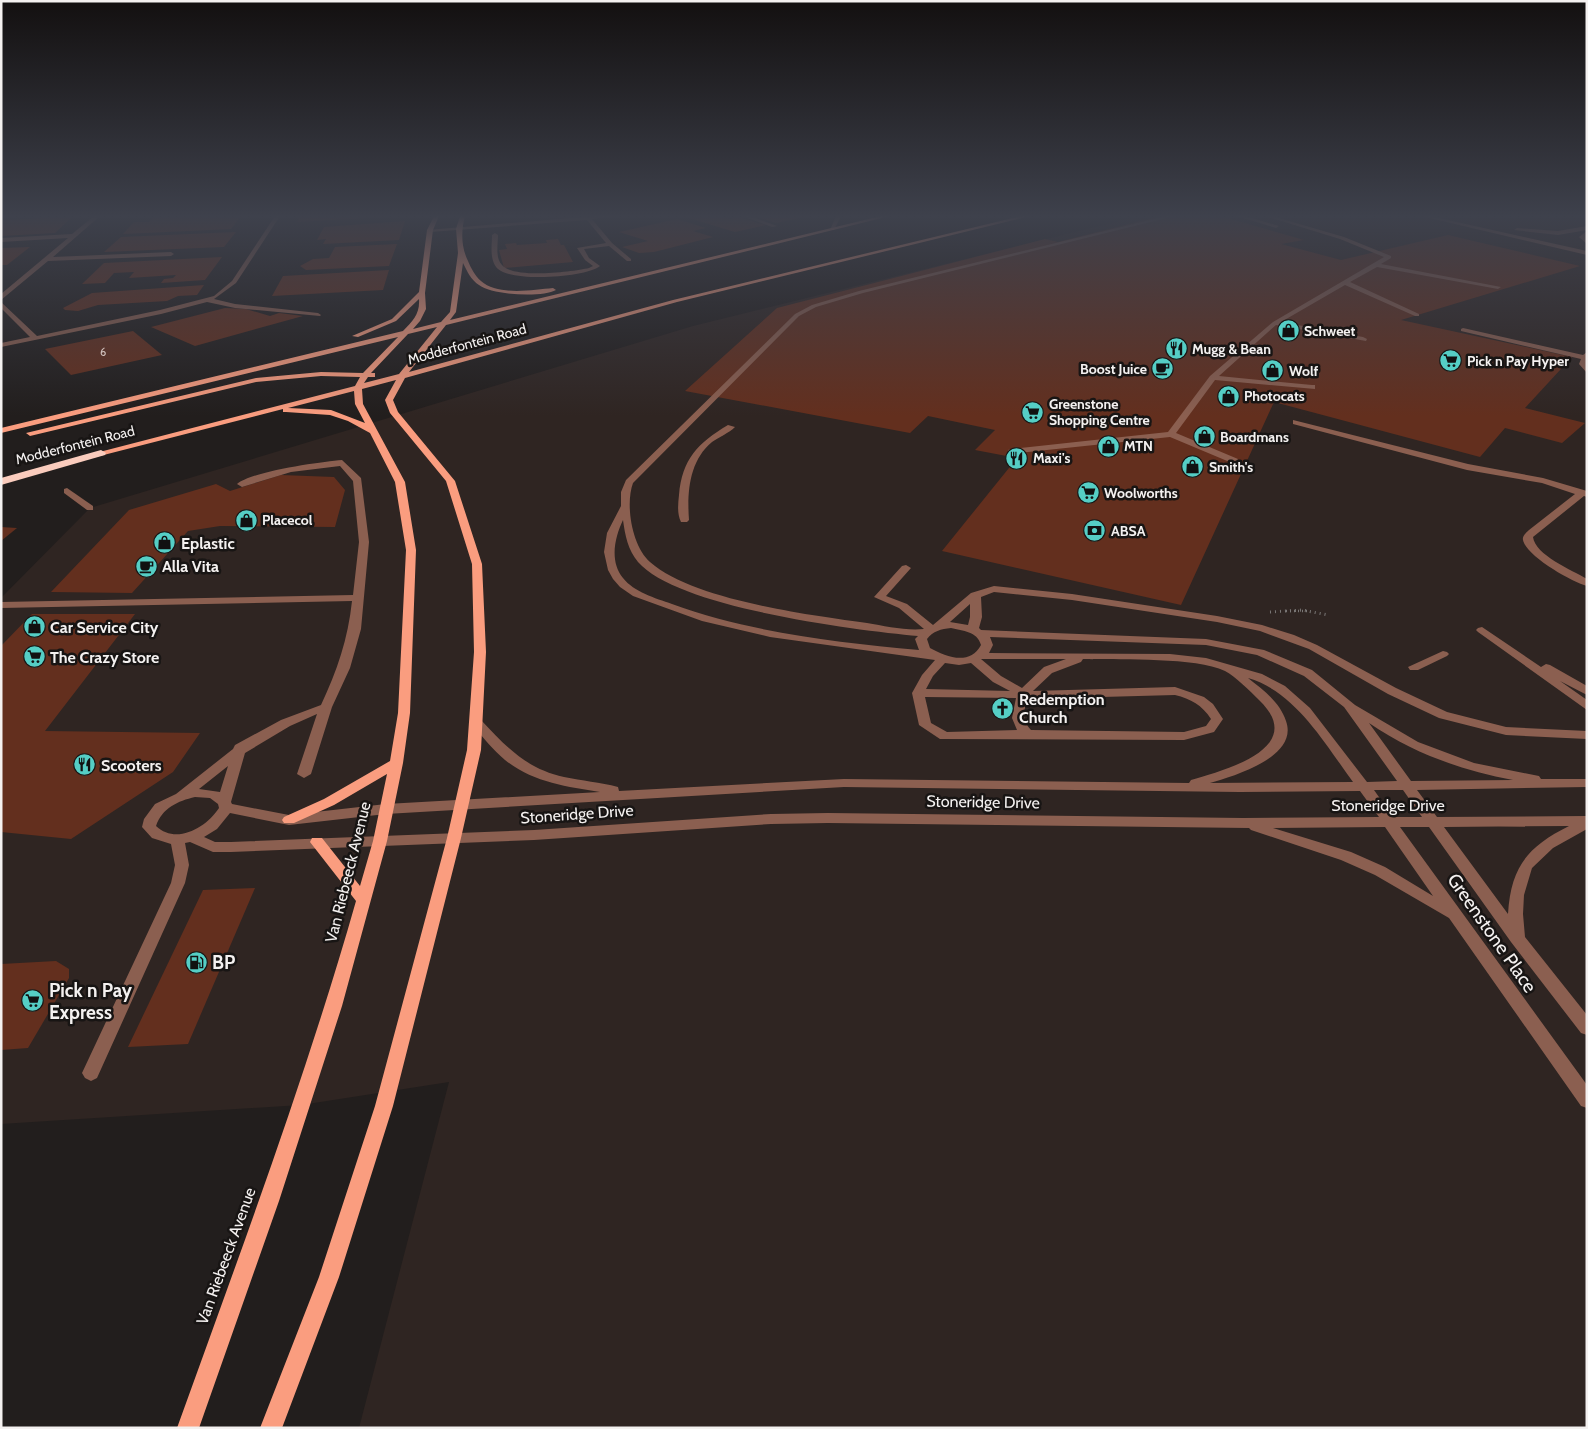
<svg xmlns="http://www.w3.org/2000/svg" width="1588" height="1429" viewBox="0 0 1588 1429" font-family="Cabin,sans-serif">
	<style>
		.built { fill: #2f2522 }
		.building { fill: #632f1e }
		.lines { fill: none; stroke-linecap: round; stroke-linejoin: round }
		.path-far1 { stroke: #7a7776; stroke-width: 2.5; stroke-dasharray: 1 3; stroke-linecap: butt }
		.path { stroke: #7a7776; stroke-width: 3; stroke-dasharray: 1 4; stroke-linecap: butt }
		.minor { fill: #8b5f50; fill-rule: evenodd }
		.major { fill: #fa9d7f; fill-rule: evenodd }
		.highway { fill: #faccbd; fill-rule: evenodd }
		.labels { text-anchor: middle; dominant-baseline: central; stroke-width: 5; stroke-linejoin: round; paint-order: stroke }
		.far-number-label { font-size: 11px; fill: #d0c0bc }
		.far-poi-label { font-size: 14px; font-weight: bold; fill: #f4f1f0; stroke: #181514; text-anchor: start }
		.far-street-label { font-size: 14px; fill: #f4f1f0; stroke: #181514 }
		.poi-label { font-size: 16px; font-weight: bold; fill: #f4f1f0; stroke: #181514; text-anchor: start }
		.street-label { font-size: 16px; fill: #f4f1f0; stroke: #181514 }
		.near-street-label { font-size: 19px; fill: #f4f1f0; stroke: #181514 }
		.near-poi-label { font-size: 19px; font-weight: bold; fill: #f4f1f0; stroke: #181514; text-anchor: start }
	</style>
	<rect width="100%" height="100%" fill="#221e1d"/>
	<!-- built -->
	<path class="built" d="M1140 216H1587V1428H359L449 1082 301 1105 1 1124V598L90 508 693 326Z"/>
	<!-- building -->
	<g class="building">
		<path d="M191 216H241L231 229 123 234 134 222H149L153 218Z"/>
		<path d="M300 216H383V217L297 222Z"/>
		<path d="M682 216H721L731 219 738 217 766 225 735 232Z"/>
		<path d="M754 216H804V217L776 223Z"/>
		<path d="M1160 216H1221L1304 240 1281 244 1341 260 1448 235 1580 266 1401 320 1572 357 1525 408 1585 423 1562 443 1505 428 1480 457 1274 402 1181 605 942 551 1017 458 975 450 995 430 928 416 910 433 685 391 777 308 1045 239 1058 242Z"/>
		<path d="M72 217 55 233 1 236V220Z"/>
		<path d="M677 219 706 228 693 231 713 237 654 252 639 253 622 247 648 241 619 232Z"/>
		<path d="M405 221 399 240 323 244 326 239 317 240 324 227Z"/>
		<path d="M236 232 224 247 104 252 121 237Z"/>
		<path d="M558 239 561 245H564L573 262 504 268 499 250 507 249 505 244 516 243 517 245 547 243 546 240Z"/>
		<path d="M397 244 389 266 306 270 300 266 313 259 329 258 335 247Z"/>
		<path d="M30 247 7 265H1V248Z"/>
		<path d="M222 257 205 280 161 283 164 279 173 278 176 275 129 278 134 272 114 273 105 283 82 284 104 263Z"/>
		<path d="M389 270 383 290 272 296 283 276Z"/>
		<path d="M204 285 197 295 178 296 167 301 98 305 78 311 65 310 63 308 92 293Z"/>
		<path d="M225 308 246 309 270 316 279 313 303 316 195 346 151 327Z"/>
		<path d="M133 331 162 355 71 375 45 349Z"/>
		<path d="M281 475 334 477 345 490 335 527 220 526 188 531 132 593 51 592 129 510 216 484 230 491Z"/>
		<path d="M1 527 17 528 1 541Z"/>
		<path d="M32 614H135L45 731 200 733 173 772 71 839 1 832V646Z"/>
		<path d="M255 888 188 1044 128 1047 203 890Z"/>
		<path d="M56 961 69 969V978L28 1048 1 1050V964Z"/>
	</g>
	<g class="lines">
		<!-- path-far1 -->
		<path class="path-far1" d="M1286 611H1307"/>
		<!-- path -->
		<path class="path" d="M1270 612 1302 610 1328 615"/>
		<!-- minor -->
		<g class="minor">
			<path d="M94 216H100L53 257 171 252 174 254 171 256 48 261 1 300V294L68 238 1 242V238L72 234Z"/>
			<path d="M275 216H280L236 283 214 299 235 304 318 313 321 315 320 316 235 308 207 302 161 314 1 347V343L30 337 1 308V302L37 336 160 310 214 296 232 281Z"/>
			<path d="M596 216H616L592 219 612 243 631 259V261H627L609 246 584 249 589 258 600 266C585 278 513 282 498 269 489 260 492 246 492 235L495 233 498 235C498 244 495 258 502 265 513 279 572 272 589 268L593 266 585 260 577 248 606 243 587 220 430 232 427 230Z"/>
			<path d="M742 216H750L777 226 772 227Z"/>
			<path d="M836 216H841L834 230H830Z"/>
			<path d="M1166 216H1175L863 293 816 307 799 316 633 483C625 505 632 546 650 562 693 600 809 615 867 623 885 626 906 631 924 629L899 608 874 597 902 566 906 565 911 568 886 596 907 604 933 625 971 593 994 586 1072 594 1217 616 1262 625 1294 635 1317 645 1396 688 1447 712 1506 727 1587 731V739L1506 735 1439 718 1388 694 1309 649 1260 631 1217 622 1072 600 994 592 981 597 982 617 979 628 981 630 1206 639 1264 650 1312 670 1355 705 1418 742 1474 763 1539 776 1541 779H1587V787L1417 790 1437 817 1587 816V829L1553 848 1532 868 1524 895 1523 914 1525 937 1587 1015V1035L1581 1033 1511 942 1429 827H1400L1587 1085V1108L1581 1106 1449 918 1375 875 1341 860 1251 830 1249 828 828 823 771 824 534 840 231 852H213L190 842 185 843 189 865 185 883 97 1078 91 1081 85 1078 82 1073 171 883 175 865 171 844 152 838 142 827 144 819 155 804 176 794 233 749 235 745 281 720 321 705C337 671 348 639 352 601L1 608V602L353 595 359 542 353 481 340 466 291 472 242 487 237 484C253 471 320 462 342 460L361 478 369 542 361 629 350 668 332 707 311 774 304 778 297 774 317 714 290 726 245 753 231 802 232 804 289 815 386 804 600 792C567 787 532 782 505 760 493 750 483 737 473 726L471 723 473 720H481C506 747 527 769 564 777 582 781 600 782 618 787L619 791 844 779 1189 783 1191 780C1225 770 1309 748 1259 700 1250 691 1236 677 1225 671 1195 657 1123 660 1089 659H1083L1081 662 1052 673 1033 691 1175 687 1204 697 1213 704 1223 719 1214 732 1184 740 940 739 919 725 912 693 922 675 935 660 770 637 702 621 633 596 620 587 613 579 608 570 604 552 607 533 621 506V492L626 480 795 314 812 305 859 291ZM623 520C625 535 628 550 638 562 678 608 855 630 918 636L915 639 919 650C836 642 752 633 672 604 655 598 634 592 623 578 609 561 615 537 623 520ZM970 604V617L968 625 950 622ZM951 628C963 631 977 631 981 645 970 666 946 657 930 648L927 639C933 631 941 629 951 628ZM990 637 1206 645 1257 655 1304 676 1344 707 1397 781 1367 782 1310 708 1285 686 1262 674 1206 658 1170 654 989 653 993 645ZM981 659H1066L1044 667 1022 688 1001 676ZM945 663 959 665 971 663 993 682 1010 691 926 689 933 676ZM1248 678C1296 692 1325 744 1353 782L1210 783C1234 776 1299 757 1286 721 1280 702 1262 689 1248 678ZM1175 695C1191 699 1202 705 1211 719L1206 726 1184 732 1031 730C1022 721 1023 710 1028 699ZM925 697 1016 698 1012 718 1017 730 947 732 931 723ZM1369 723C1413 753 1460 770 1513 780L1411 781ZM228 766 220 792 199 789ZM844 787 1240 792 1360 791 1379 817 1243 818 828 813 771 814 534 830 231 842H215L204 837 217 829 230 813 289 825 386 814ZM1374 790H1403L1422 817H1393ZM195 797 210 798 218 804 219 808C206 828 176 845 156 826 162 808 178 801 195 797ZM1569 826C1527 847 1511 867 1508 914L1444 827ZM1385 827 1433 896 1385 867 1351 852 1273 828Z"/>
			<path d="M1237 216H1245L1279 226 1276 228Z"/>
			<path d="M1265 216H1272L1344 237 1391 256V258L1381 264 1501 287 1498 289 1377 267 1350 282 1419 314V316H1415L1345 285 1281 322 1363 337 1367 339 1366 341 1276 325 1219 376 1312 385H1315V389L1215 380 1176 433 1238 459V463H1232L1170 437 1008 454V450L1011 449 1168 432 1210 376 1273 322 1384 257 1340 239Z"/>
			<path d="M1421 216H1430L1587 251V255Z"/>
			<path d="M1587 226V230L1558 235 1514 230 1517 228 1558 231Z"/>
			<path d="M1587 231V244L1579 237Z"/>
			<path d="M1463 328 1583 355 1587 352V373L1579 364 1581 359 1461 331V329Z"/>
			<path d="M1293 420 1468 464 1543 478 1587 491V497L1584 496 1533 537C1535 555 1572 570 1587 579V586C1572 582 1526 556 1523 540 1522 536 1526 533 1529 530L1575 494 1542 483 1467 470 1293 424Z"/>
			<path d="M728 425 735 427C729 433 719 437 712 442 689 461 687 493 689 520L687 522H681C677 514 678 504 679 495 682 459 698 443 728 425Z"/>
			<path d="M67 488 93 506V510H87L64 493V489Z"/>
			<path d="M1482 627 1541 667 1546 664 1550 665 1587 686V695L1560 681 1587 700V710L1478 632 1476 630 1478 628Z"/>
			<path d="M1443 651 1447 652 1449 654 1447 656 1418 670H1410L1408 667Z"/>
		</g>
		<!-- major -->
		<path class="major" d="M434 216H439L433 230 425 293 426 309 420 321 413 329 441 322 450 312 458 253 456 229 460 216H465C461 231 461 247 468 261 471 268 475 276 481 281 498 296 532 290 553 288L556 290C542 298 492 295 479 285 471 280 467 271 463 263L456 312 450 320 881 216H890L446 325 409 372 673 300 1021 216H1030L677 302 405 378 393 400 398 412 455 481 482 564 486 652 481 750 461 838 393 1106 339 1277 282 1428H260L319 1277 375 1106 447 838 467 750 474 652 472 564 446 481 390 413 385 400 396 380 362 389 363 404 405 482 416 550 410 713 403 763 387 841 342 1006 279 1201 199 1428H177C240 1253 305 1080 356 901L310 842 312 838H322L360 886 373 841 387 774 334 805 294 823H284L282 820 284 817 324 799 390 761 398 713 406 550 395 482 370 433 348 421 330 415 286 412H283V409L88 459 84 456 355 386 360 377 321 376 256 382 30 436 26 433 256 378 321 372 363 373 398 337 1 433V428L403 331C413 321 420 314 419 299L396 321 358 337 352 336 392 319 419 292 427 230ZM437 327 399 374 364 383 368 377H375V373H371L408 334ZM354 391 355 404 365 423 331 410 288 408Z"/>
		<!-- highway -->
		<path class="highway" d="M101 450 106 453 105 455 1 485V478Z"/>
	</g>
	<!-- sky -->
	<linearGradient id="sky" x2="0" y2="1"><stop stop-color="#131010"/><stop offset="0.52" stop-color="#3e414c"/><stop offset="1" stop-color="#3e414c" stop-opacity="0"/></linearGradient>
	<rect width="1588" height="416" fill="url(#sky)"/>
	<!-- icons -->
	<defs>
		<symbol id="shop-disc" viewBox="-11 -11 22 22"><circle r="9.5" fill="#55cec5" stroke="#181514"/><path d="M-5-2.5h2.3a2.7 3.5 0 0 1 5.4 0H5L5.5 6h-11ZM-1.5-2.5h3a1.5 2.3 0 0 0-3 0Z" fill="#111"/></symbol>
		<symbol id="restaurant-disc" viewBox="-11 -11 22 22"><circle r="9.5" fill="#55cec5" stroke="#181514"/><path d="M-5-6h1v4h1v-4h1v4h1v-4h1v5L-1.5 .5V6h-2V.5L-5-1ZM5-6V6H3V1.5H1.5Q1.5-4 5-6Z" fill="#111"/></symbol>
		<symbol id="supermarket-disc" viewBox="-11 -11 22 22"><circle r="9.5" fill="#55cec5" stroke="#181514"/><path d="M-6-5.5h2.5l.6 2H6L4.5 2H-2.5L-4.4-4H-6ZM-1.5 3.2a1.3 1.3 0 1 0 .1 0ZM3 3.2a1.3 1.3 0 1 0 .1 0Z" fill="#111"/></symbol>
		<symbol id="cafe-disc" viewBox="-11 -11 22 22"><circle r="9.5" fill="#55cec5" stroke="#181514"/><path d="M-5.5-4.5H6V0H3Q3 3.5 0 3.5H-2.5Q-5.5 3.5-5.5 0ZM3-3.2v2h1.7v-2ZM-6 4.5H4V6H-6Z" fill="#111"/></symbol>
		<symbol id="bank-disc" viewBox="-11 -11 22 22"><circle r="9.5" fill="#55cec5" stroke="#181514"/><path d="M-6-4H6V4H-6ZM0-2.3a2.3 2.3 0 1 0 0 4.6a2.3 2.3 0 1 0 0-4.6Z" fill="#111"/></symbol>
		<symbol id="church-disc" viewBox="-11 -11 22 22"><circle r="9.5" fill="#55cec5" stroke="#181514"/><path d="M-1.2-6h2.4v3.5h3.3v2.4h-3.3V6h-2.4V-.1h-3.3v-2.4h3.3Z" fill="#111"/></symbol>
		<symbol id="fuel-disc" viewBox="-11 -11 22 22"><circle r="9.5" fill="#55cec5" stroke="#181514"/><path d="M-5.5-6h7V0h2V4h1.3V-2.5L3-4.5l.8-.8L6-3V5H2.5V1h-1V6h-7ZM-4.2-4.7v3.2H.2V-4.7Z" fill="#111"/></symbol>
	</defs>
	<g fill-rule="evenodd">
		<use href="#shop-disc" x="1276" y="318" width="25" height="25"/>
		<use href="#restaurant-disc" x="1164" y="336" width="25" height="25"/>
		<use href="#supermarket-disc" x="1438" y="348" width="25" height="25"/>
		<use href="#cafe-disc" x="1150" y="356" width="25" height="25"/>
		<use href="#shop-disc" x="1260" y="358" width="25" height="25"/>
		<use href="#shop-disc" x="1216" y="384" width="25" height="25"/>
		<use href="#supermarket-disc" x="1020" y="400" width="25" height="25"/>
		<use href="#shop-disc" x="1192" y="424" width="25" height="25"/>
		<use href="#shop-disc" x="1096" y="434" width="25" height="25"/>
		<use href="#restaurant-disc" x="1004" y="446" width="25" height="25"/>
		<use href="#shop-disc" x="1180" y="454" width="25" height="25"/>
		<use href="#supermarket-disc" x="1076" y="480" width="25" height="25"/>
		<use href="#shop-disc" x="234" y="508" width="25" height="25"/>
		<use href="#bank-disc" x="1082" y="518" width="25" height="25"/>
		<use href="#shop-disc" x="152" y="530" width="25" height="25"/>
		<use href="#cafe-disc" x="134" y="554" width="25" height="25"/>
		<use href="#shop-disc" x="22" y="614" width="25" height="25"/>
		<use href="#supermarket-disc" x="22" y="644" width="25" height="25"/>
		<use href="#church-disc" x="990" y="696" width="25" height="25"/>
		<use href="#restaurant-disc" x="72" y="752" width="25" height="25"/>
		<use href="#fuel-disc" x="184" y="950" width="25" height="25"/>
		<use href="#supermarket-disc" x="20" y="988" width="25" height="25"/>
	</g>
	<g class="labels">
		<!-- far-number labels -->
		<g class="far-number-label">
			<text x="103" y="352">6</text>
		</g>
		<!-- far-poi labels -->
		<g class="far-poi-label">
			<text x="1304" y="331">Schweet</text>
			<text x="1192" y="349">Mugg &amp; Bean</text>
			<text x="1467" y="361">Pick n Pay Hyper</text>
			<text x="1147" y="369" text-anchor="end">Boost Juice</text>
			<text x="1289" y="371">Wolf</text>
			<text x="1244" y="396">Photocats</text>
			<text x="1049" y="404">Greenstone<tspan x="1049" dy="16">Shopping Centre</tspan></text>
			<text x="1220" y="437">Boardmans</text>
			<text x="1124" y="446">MTN</text>
			<text x="1033" y="458">Maxi's</text>
			<text x="1209" y="467">Smith's</text>
			<text x="1104" y="493">Woolworths</text>
			<text x="262" y="520">Placecol</text>
			<text x="1111" y="531">ABSA</text>
		</g>
		<!-- far-street labels -->
		<g class="far-street-label">
			<text transform="translate(467 344) rotate(-15)">Modderfontein Road</text>
			<text transform="translate(75 445) rotate(-14)">Modderfontein Road</text>
		</g>
		<!-- poi labels -->
		<g class="poi-label">
			<text x="181" y="543">Eplastic</text>
			<text x="162" y="566">Alla Vita</text>
			<text x="50" y="627">Car Service City</text>
			<text x="50" y="657">The Crazy Store</text>
			<text x="1019" y="699">Redemption<tspan x="1019" dy="18">Church</tspan></text>
			<text x="101" y="765">Scooters</text>
		</g>
		<!-- street labels -->
		<g class="street-label">
			<text transform="translate(983 802) rotate(1)">Stoneridge Drive</text>
			<text x="1388" y="805">Stoneridge Drive</text>
			<text transform="translate(577 814) rotate(-4)">Stoneridge Drive</text>
			<text transform="translate(348 872) rotate(-76)">Van Riebeeck Avenue</text>
			<text transform="translate(226 1256) rotate(-70)">Van Riebeeck Avenue</text>
		</g>
		<!-- near-street labels -->
		<g class="near-street-label">
			<text transform="translate(1492 933) rotate(55)">Greenstone Place</text>
		</g>
		<!-- near-poi labels -->
		<g class="near-poi-label">
			<text x="212" y="962">BP</text>
			<text x="49" y="990">Pick n Pay<tspan x="49" dy="22">Express</tspan></text>
		</g>
	</g>
	<!-- border -->
	<rect width="1588" height="1429" fill="none" stroke="#f4f1f0" stroke-width="5"/>
</svg>
